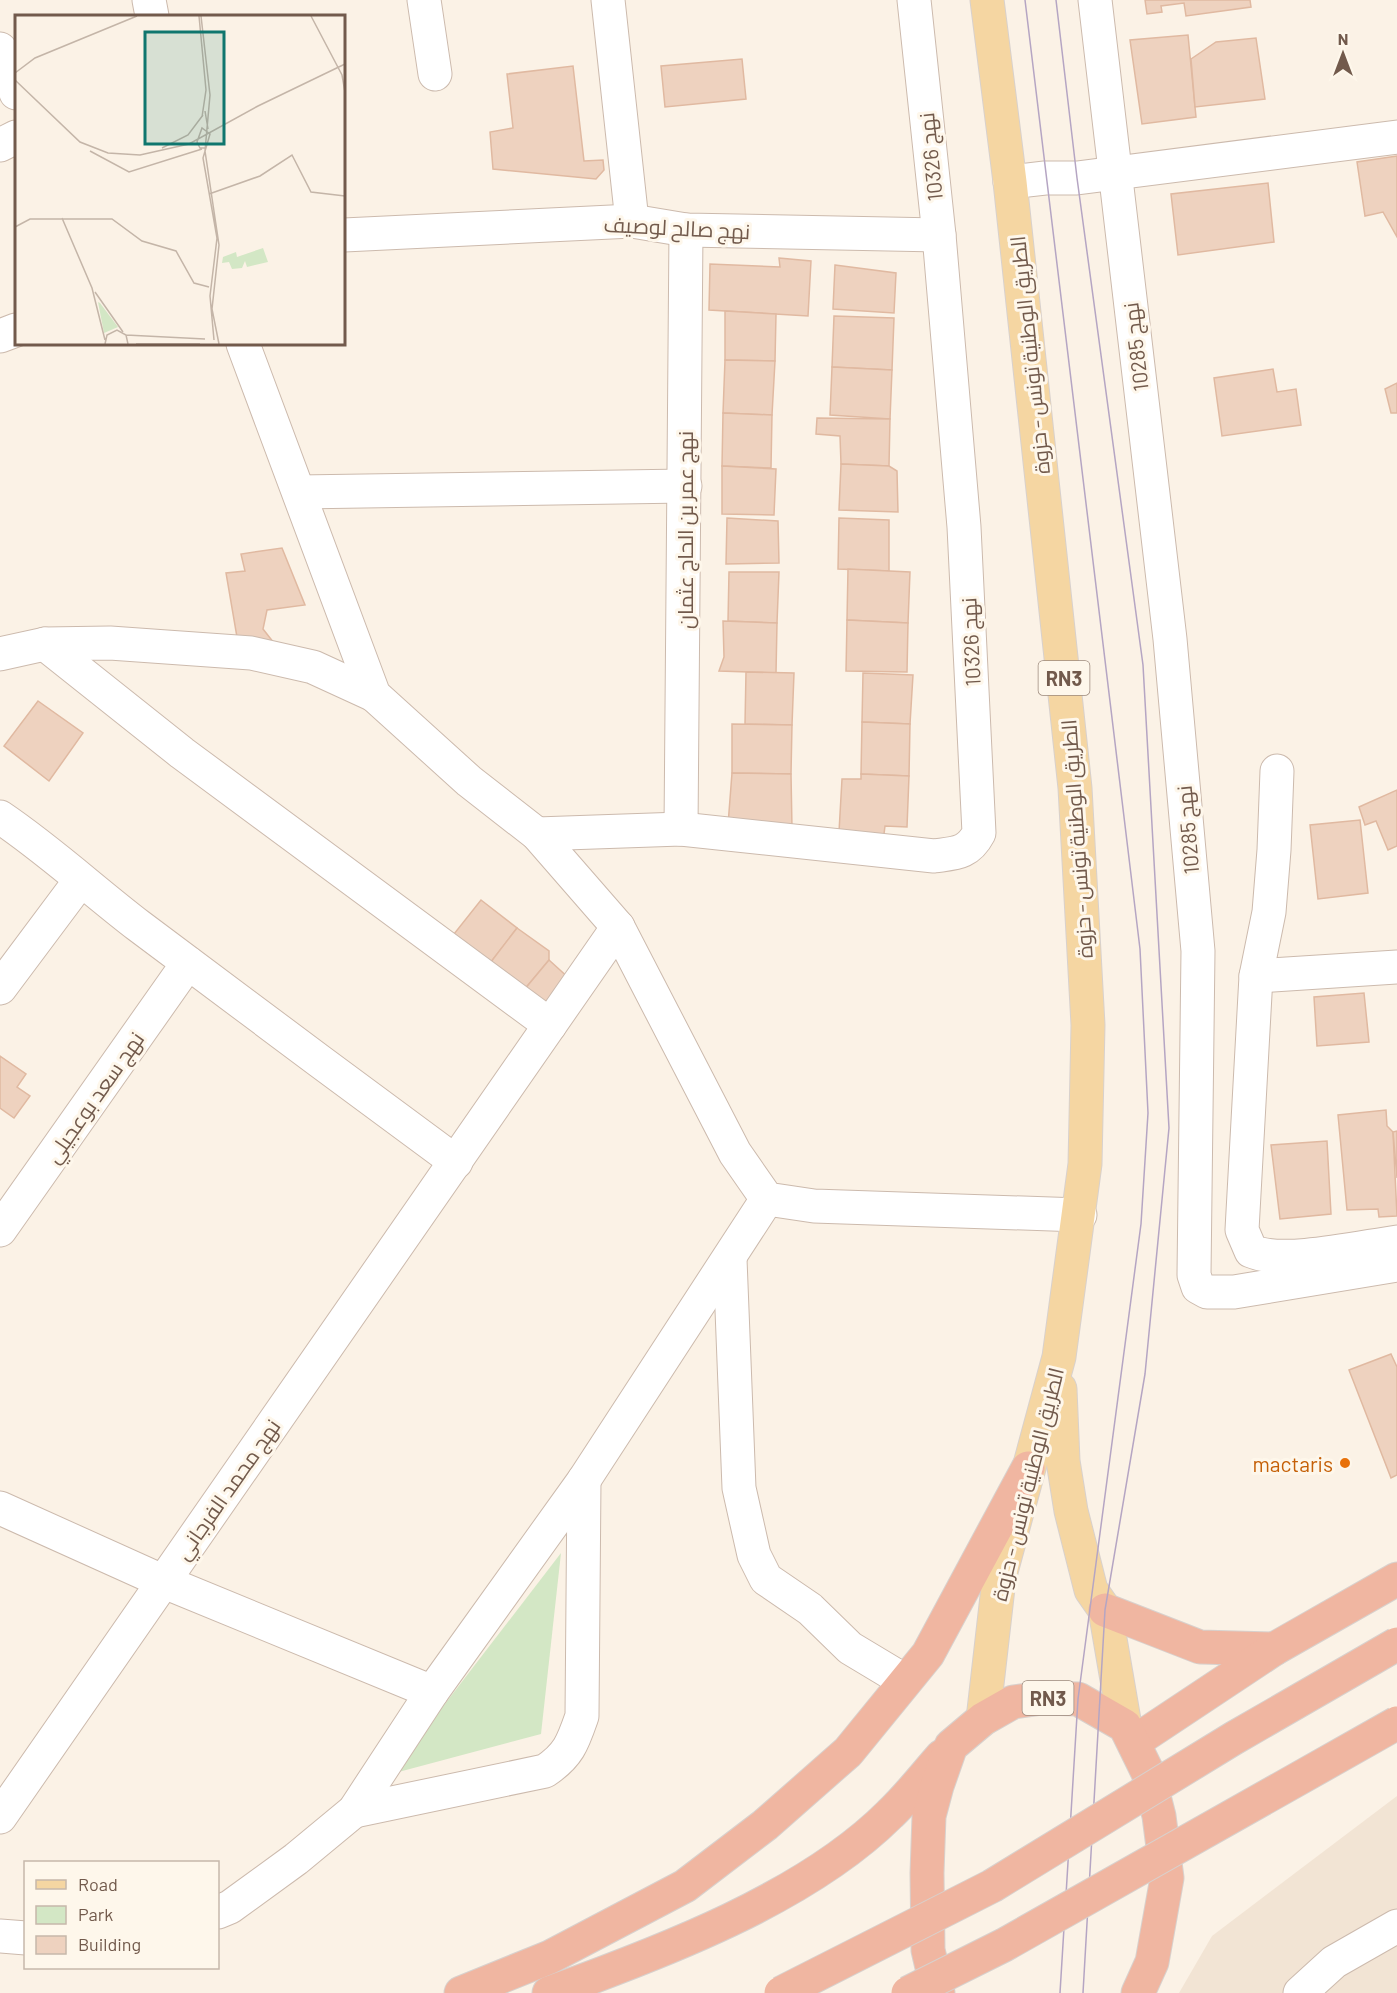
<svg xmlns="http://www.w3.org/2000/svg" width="1397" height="1993" viewBox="0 0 1397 1993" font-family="Barlow,Cairo,sans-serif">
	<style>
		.residential { fill: #f2e4d4 }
		.green { fill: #d3e7c5 }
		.building { fill: #eed2bf; stroke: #e0b9a1; stroke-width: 1.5 }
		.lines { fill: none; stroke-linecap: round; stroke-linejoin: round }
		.street-casing { stroke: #ccbaad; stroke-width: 35 }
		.primary-casing { stroke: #d8d1cd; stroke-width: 35 }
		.highway-casing { stroke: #d8d1cd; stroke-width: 35 }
		.street { stroke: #fff; stroke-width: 33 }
		.primary { stroke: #f5d6a2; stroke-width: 33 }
		.highway { stroke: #f0b6a1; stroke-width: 33 }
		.tram { stroke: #b5a5c3; stroke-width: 1.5 }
		.highway-bridge-casing { stroke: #d8d1cd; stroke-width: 35; stroke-linecap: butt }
		.highway-bridge { stroke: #f0b6a1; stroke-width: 33 }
		.food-dot { fill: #e8710a; stroke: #fef7eb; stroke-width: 2 }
		.labels { text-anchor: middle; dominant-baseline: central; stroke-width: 6; stroke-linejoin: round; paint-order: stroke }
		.shield { fill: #fef7eb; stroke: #9c897c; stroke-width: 1.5 }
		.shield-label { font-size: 20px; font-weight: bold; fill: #725a4c }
		.street-label { font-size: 21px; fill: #725a4c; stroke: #fef7eb }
		.food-label { font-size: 21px; fill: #c56008; stroke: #fef7eb; text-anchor: end }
		.inset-road { fill: none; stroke: #c4b5a8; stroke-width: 1.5 }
		.view { fill: #0f766e; fill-opacity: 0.15; stroke: #0f766e; stroke-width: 3 }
		.inset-edge { fill: none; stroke: #725a4c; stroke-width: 3 }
	</style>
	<rect width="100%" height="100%" fill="#fbf2e6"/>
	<!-- residential -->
	<path class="residential" d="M1397 1796V1993H1179L1212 1936Z"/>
	<!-- green -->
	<path class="green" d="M561 1553 541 1734 391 1774Z"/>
	<!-- building -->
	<g class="building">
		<path d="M1145 0H1250L1251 7 1186 16 1184 3 1161 6 1162 12 1147 14Z"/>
		<path d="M1188 35 1196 117 1142 124 1130 40Z"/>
		<path d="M1256 38 1265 99 1195 107 1191 59 1216 42Z"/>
		<path d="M742 59 746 99 665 107 661 66Z"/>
		<path d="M573 66 584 161 603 160 604 170 596 179 493 169 490 132 513 128 507 74Z"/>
		<path d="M1397 156V237L1383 212 1365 216 1357 162Z"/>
		<path d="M1268 183 1274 242 1178 255 1171 194Z"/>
		<path d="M779 258 811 261 808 316 709 310 710 264 780 267Z"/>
		<path d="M835 265 896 273 894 313 833 309Z"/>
		<path d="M725 311 776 314 775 361 725 360Z"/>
		<path d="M834 316 894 318 892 370 832 367Z"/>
		<path d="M725 360 775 361 772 415 723 413Z"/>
		<path d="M832 367 892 370 890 419 830 415Z"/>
		<path d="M1273 369 1277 392 1296 389 1301 425 1222 436 1214 378Z"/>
		<path d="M1397 383V413H1391L1385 389Z"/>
		<path d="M723 413 772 415 771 468 722 466Z"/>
		<path d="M817 418 890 419 889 466 841 464 840 436 816 434Z"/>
		<path d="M841 464 889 466 897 471 898 512 839 510Z"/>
		<path d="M722 466 776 469 774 515 722 514Z"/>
		<path d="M727 518 778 521 779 563 726 564Z"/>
		<path d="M839 518 889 520V571L838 569Z"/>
		<path d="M282 548 305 605 267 610 263 629 274 643H238L226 573 245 571 241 554Z"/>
		<path d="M848 569 910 572 908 623 847 620Z"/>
		<path d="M729 572H779L777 623 728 621Z"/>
		<path d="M847 620 908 623 907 672 846 671Z"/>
		<path d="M723 621 777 623 776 673 719 671 724 657Z"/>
		<path d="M746 672 794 673 792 725 745 724Z"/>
		<path d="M863 673 913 675 910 724 862 722Z"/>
		<path d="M38 701 83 733 49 781 4 746Z"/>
		<path d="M862 722 910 724 909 776 861 774Z"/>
		<path d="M732 724 792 725 791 774 732 773Z"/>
		<path d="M732 773 791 774 792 828 728 825Z"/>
		<path d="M861 774 909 776 907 827 885 826 884 834 839 832 842 779H861Z"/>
		<path d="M1397 790V846L1388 850 1376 821 1365 825 1359 807Z"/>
		<path d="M1360 820 1368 893 1318 899 1310 825Z"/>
		<path d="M481 900 517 928 484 971 446 944Z"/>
		<path d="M517 928 549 951V960L524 990 484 971Z"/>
		<path d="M549 960 571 980 546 1009 524 990Z"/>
		<path d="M1364 993 1369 1042 1317 1046 1314 997Z"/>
		<path d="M0 1056 26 1074 17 1087 30 1096 14 1118 0 1108Z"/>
		<path d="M1386 1110 1387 1126 1393 1132 1397 1216 1379 1217 1378 1209 1347 1210 1338 1115Z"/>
		<path d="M1397 1131V1178L1393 1132Z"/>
		<path d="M1327 1141 1331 1214 1280 1219 1271 1145Z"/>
		<path d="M1391 1354 1397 1367V1475L1391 1478 1349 1370Z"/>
	</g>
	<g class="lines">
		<defs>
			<g id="street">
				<path d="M149 0 152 16"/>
				<path d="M424 0 435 74"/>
				<path d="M608 0 632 221"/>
				<path d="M1095 0 1170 639 1198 951 1194 1275 1198 1287 1207 1292H1234L1397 1265"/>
				<path d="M0 49 16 93"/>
				<path d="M0 145 16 137"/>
				<path d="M1010 182 1045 178H1077L1397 137"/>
				<path d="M344 235 632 221 686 230 939 235"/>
				<path d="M0 336 16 330"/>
				<path d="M243 344 374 695 469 781 537 834 618 927 735 1153 767 1199 814 1206 1080 1215"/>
				<path d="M299 492 685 486"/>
				<path d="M45 644 182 753 550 1025"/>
				<path d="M0 654 45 644 110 643 251 653 313 667 374 695"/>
				<path d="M1277 771 1274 850 1269 912 1256 976 1242 1230 1251 1251C1284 1265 1360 1247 1397 1242"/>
				<path d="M0 817C49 850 92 890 139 926 244 1005 350 1084 456 1162"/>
				<path d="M681 829 686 230"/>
				<path d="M537 834 681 829 934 856C955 853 968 854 979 833L964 527 939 235 914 0"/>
				<path d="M1256 976 1397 967"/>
				<path d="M0 988 80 881"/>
				<path d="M0 1230 188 963"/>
				<path d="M730 1259 739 1488 754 1555 766 1579 810 1609 850 1648 905 1681"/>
				<path d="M0 1508 162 1581 432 1692 584 1480 767 1199"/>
				<path d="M354 1811 545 1771C569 1755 573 1742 582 1716L584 1480"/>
				<path d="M0 1817 618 927"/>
				<path d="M218 1912 230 1907 296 1859 354 1811 432 1692"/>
				<path d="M0 1936 26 1938"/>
				<path d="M1300 1993 1334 1962 1397 1926"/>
			</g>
			<g id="primary">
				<path d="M1060 1389 1063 1461 1071 1511 1091 1590 1105 1610 1125 1726"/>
				<path d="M983 1719 999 1579 1059 1357 1085 1164 1088 1025 1075 788 1010 182 987 0"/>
			</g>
			<g id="highway">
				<path d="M1105 1610 1200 1647 1274 1649"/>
				<path d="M1134 1742 1274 1649 1397 1579"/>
				<path d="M461 1993 550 1957 685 1886 765 1825 848 1752 928 1654 1028 1468"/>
				<path d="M549 1993C660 1953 806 1898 890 1814 909 1796 925 1775 942 1756"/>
				<path d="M938 1993 928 1950 927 1873 929 1816 937 1786 951 1746 983 1719 1013 1702 1042 1698 1078 1699 1125 1726 1148 1773 1159 1816 1167 1878 1152 1962 1138 1993"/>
			</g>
		</defs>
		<!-- street casing -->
		<use href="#street" class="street-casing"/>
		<!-- primary casing -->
		<use href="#primary" class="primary-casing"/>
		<!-- highway casing -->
		<use href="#highway" class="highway-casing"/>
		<!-- street -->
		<use href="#street" class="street"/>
		<!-- primary -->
		<use href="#primary" class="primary"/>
		<!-- highway -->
		<use href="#highway" class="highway"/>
		<!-- tram -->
		<g class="tram">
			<path d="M1025 0 1140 949 1148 1113 1141 1224 1078 1699 1060 1993"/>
			<path d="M1056 0 1077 178 1143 665 1169 1128 1145 1374 1105 1610 1083 1993"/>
		</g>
		<defs>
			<g id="highway-bridge">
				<path d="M781 1993 992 1886 1234 1738 1397 1644"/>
				<path d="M908 1993 1004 1945 1397 1723"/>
			</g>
		</defs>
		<!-- highway-bridge casing -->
		<use href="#highway-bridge" class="highway-bridge-casing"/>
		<!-- highway-bridge -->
		<use href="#highway-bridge" class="highway-bridge"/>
	</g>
	<!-- markers -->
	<circle class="food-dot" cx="1345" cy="1463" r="6"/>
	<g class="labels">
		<!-- shield labels -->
		<g class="shield">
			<rect x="1038.5" y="661" width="51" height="34" rx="4.5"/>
			<rect x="1022.5" y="1681" width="51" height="34" rx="4.5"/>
		</g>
		<g class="shield-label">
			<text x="1064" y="678">RN3</text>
			<text x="1048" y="1698">RN3</text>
		</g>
		<!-- street labels -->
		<g class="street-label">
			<text transform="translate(930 157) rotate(-96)">نهج 10326</text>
			<text transform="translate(677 227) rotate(3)">نهج صالح لوصيف</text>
			<text transform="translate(1135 347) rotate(-97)">نهج 10285</text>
			<text transform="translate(1029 355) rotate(-96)">الطريق الوطنية تونس - حزوة</text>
			<text transform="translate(684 530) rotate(-90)">نهج عمر بن الحاج عثمان</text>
			<text transform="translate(970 642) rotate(-93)">نهج 10326</text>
			<text transform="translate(1187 830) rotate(-95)">نهج 10285</text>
			<text transform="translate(1076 839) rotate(-94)">الطريق الوطنية تونس - حزوة</text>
			<text transform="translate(94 1097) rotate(-55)">نهج سعد بوعجيلي</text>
			<text transform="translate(1027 1484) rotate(-76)">الطريق الوطنية تونس - حزوة</text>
			<text transform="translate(227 1489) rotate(-55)">نهج محمد الفرجاني</text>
		</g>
		<!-- food labels -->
		<g class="food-label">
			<text x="1333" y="1463">mactaris</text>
		</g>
	</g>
	<!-- overview -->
	<g transform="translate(15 15)">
		<rect width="330" height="330" fill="#fbf2e6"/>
		<path d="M248 233 253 247 232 252 230 246 227 253 217 254 214 247 207 248 208 242 221 237 222 242ZM83 287 85 288 103 312 89 318Z" fill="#d3e7c5"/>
		<path class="inset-road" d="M184 1 191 75 187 102M186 1 195 80 190 136 204 230 197 294 204 329M296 1 327 60 330 77M0 58 20 43 122 1M0 65 65 127 93 138 125 140 174 129 243 91 330 49M190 96 193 114M147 133 173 120 188 100M191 133H185L182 127 187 113 195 119 188 143 202 223 195 281 199 325M75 136 114 157 187 134M194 179 245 161 277 140 296 177 330 181M47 203 77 273 90 325M0 212 15 204H97L127 226 161 236 179 268 194 272M80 277 108 317M111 320 190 324M90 329 92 320 102 315 111 320 113 329M121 329H185"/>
		<path class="view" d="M130 17H209V129H130Z"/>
		<rect width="330" height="330" class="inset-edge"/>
	</g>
	<!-- legend -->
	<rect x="24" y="1861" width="195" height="108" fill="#fef7eb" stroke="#c6b8ab" stroke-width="1.5"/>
	<rect x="36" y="1880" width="30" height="9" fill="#f5d6a2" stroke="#c6b8ab" stroke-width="1.5"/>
	<text x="78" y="1891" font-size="18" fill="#725a4c">Road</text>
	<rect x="36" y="1906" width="30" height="18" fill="#d3e7c5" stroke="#c6b8ab" stroke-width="1.5"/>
	<text x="78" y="1921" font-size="18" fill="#725a4c">Park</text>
	<rect x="36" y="1936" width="30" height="18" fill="#eed2bf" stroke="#c6b8ab" stroke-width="1.5"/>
	<text x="78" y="1951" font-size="18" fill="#725a4c">Building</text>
	<!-- north arrow -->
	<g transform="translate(1343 54)" stroke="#fef7eb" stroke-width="4.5" paint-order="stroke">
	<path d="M0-4.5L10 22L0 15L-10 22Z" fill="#725a4c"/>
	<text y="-9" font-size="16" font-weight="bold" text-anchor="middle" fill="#725a4c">N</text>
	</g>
</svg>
